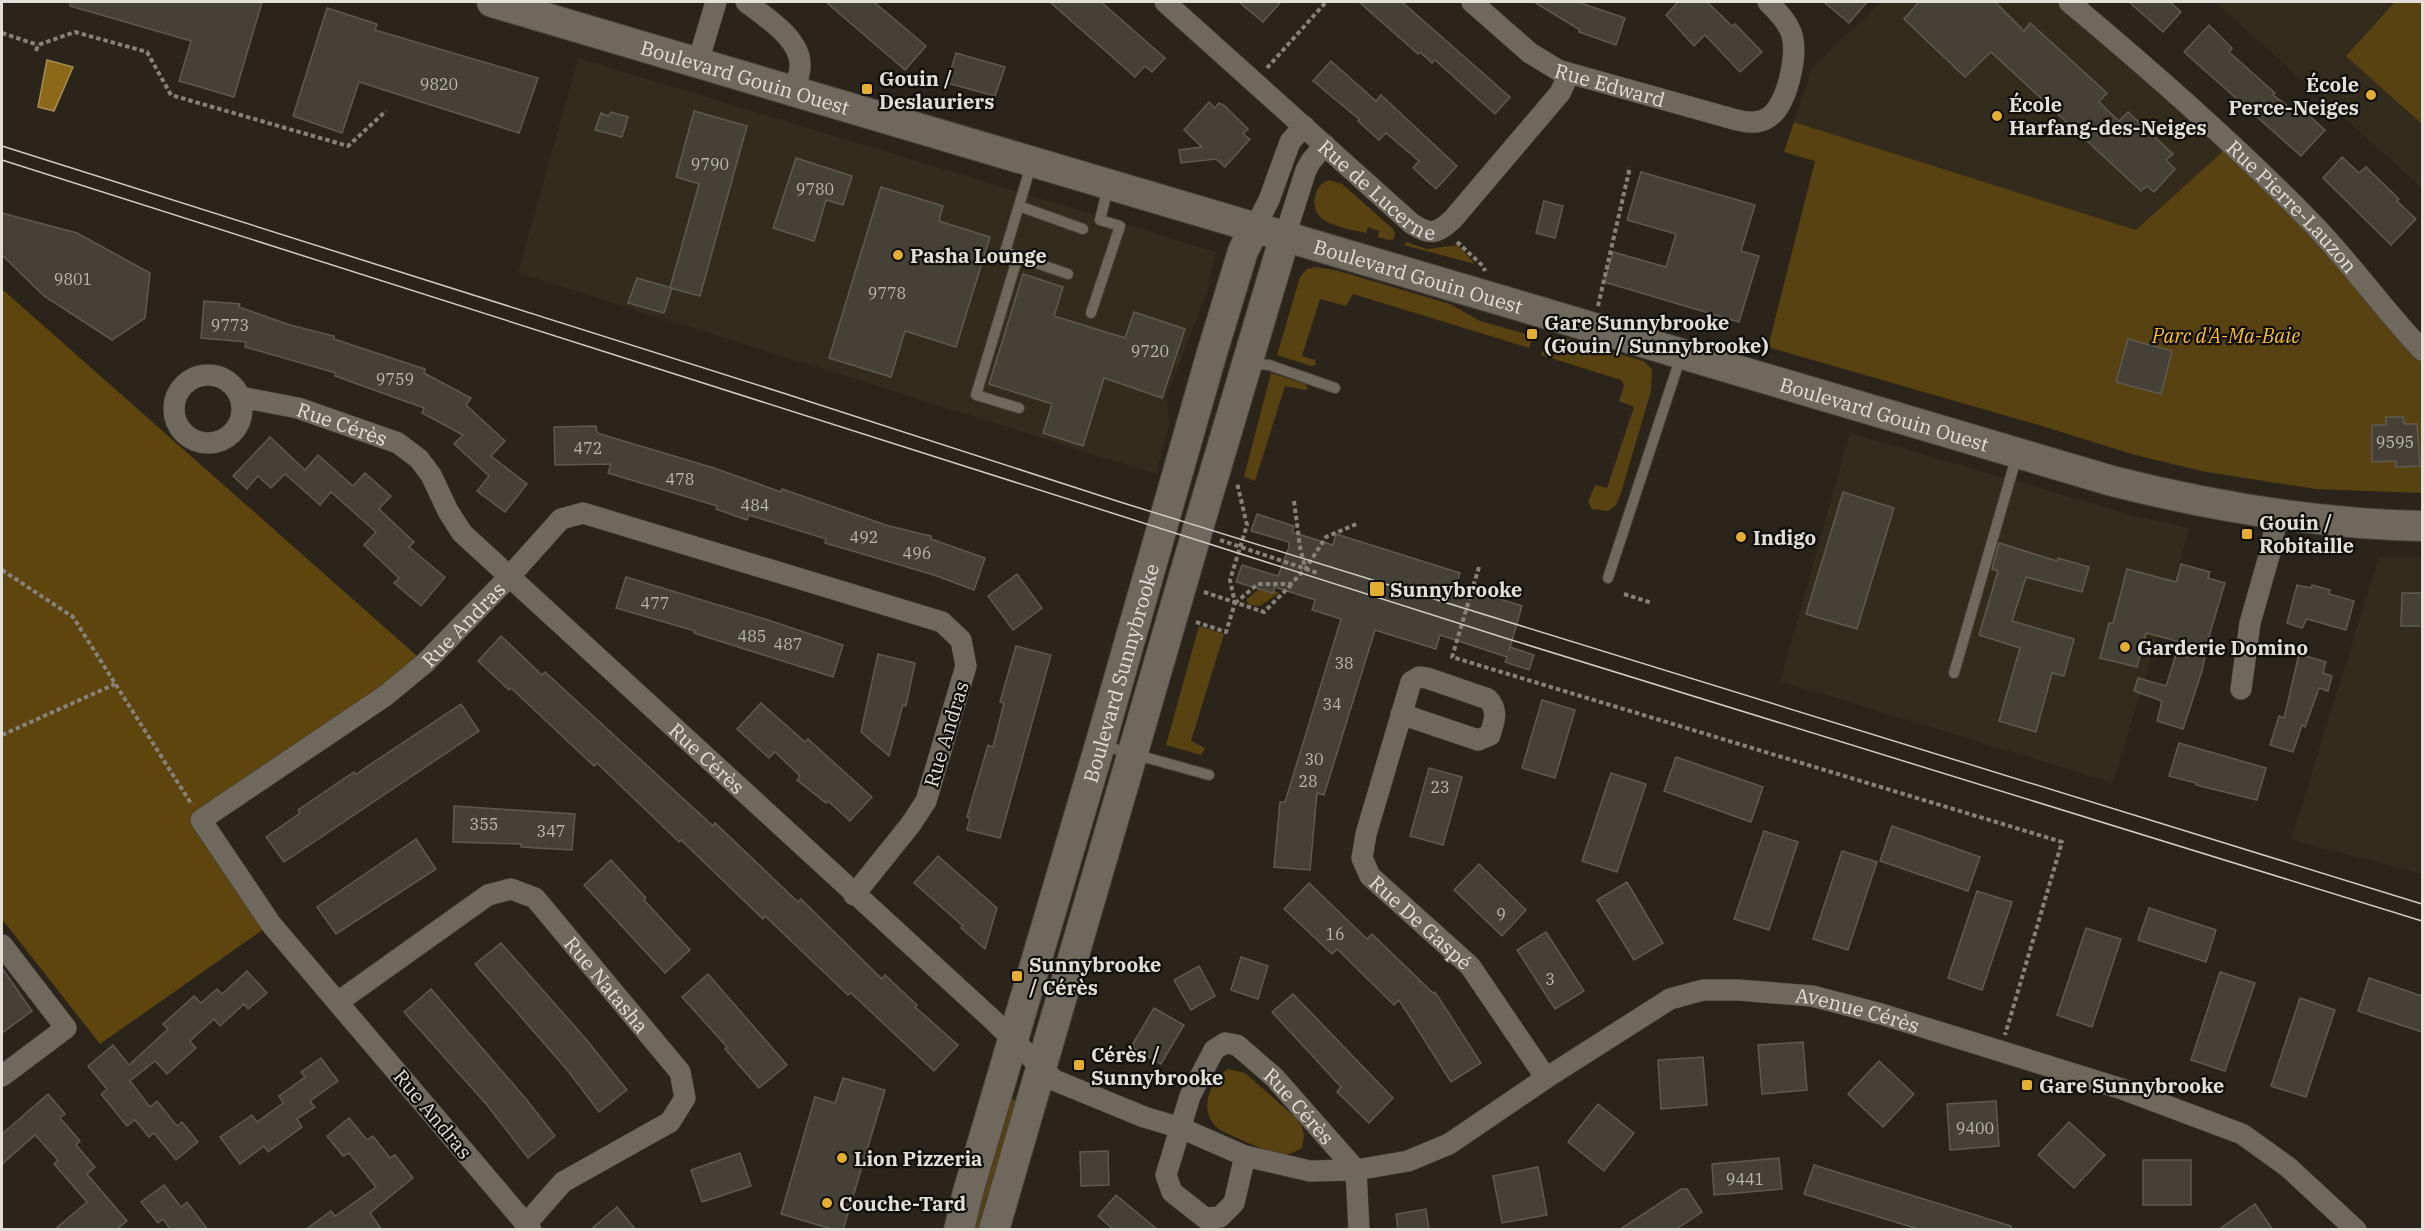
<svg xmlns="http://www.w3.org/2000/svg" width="2424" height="1231" viewBox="0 0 2424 1231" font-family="'IBM Plex Serif',serif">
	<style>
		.built { fill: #332b1b }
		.green { fill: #594211 }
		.forest { fill: #5e450d }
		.water { fill: #8c6918; stroke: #a68c52; stroke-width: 1.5 }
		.building { fill: #464136; stroke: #5f594f; stroke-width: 1.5 }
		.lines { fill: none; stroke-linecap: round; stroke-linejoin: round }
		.lane-casing { stroke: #444039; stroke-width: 12 }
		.street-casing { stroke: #444039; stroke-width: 22 }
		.secondary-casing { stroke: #444039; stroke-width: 32 }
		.path { stroke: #86827a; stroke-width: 4; stroke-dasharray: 4.5 3; stroke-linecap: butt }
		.lane { stroke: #6e685d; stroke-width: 10 }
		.street { stroke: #6e685d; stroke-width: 21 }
		.secondary { stroke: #6e685d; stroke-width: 30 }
		.tram { stroke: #cfccc6; stroke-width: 1.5 }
		.poi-dot { fill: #e4ae35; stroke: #100e0a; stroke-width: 2 }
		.labels { text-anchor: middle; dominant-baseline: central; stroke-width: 4.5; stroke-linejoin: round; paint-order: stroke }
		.number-label { font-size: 16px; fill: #bbb8b0 }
		.street-label { font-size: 20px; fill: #e2dfd9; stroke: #100e0a }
		.poi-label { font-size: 20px; font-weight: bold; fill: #e2dfd9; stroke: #100e0a; text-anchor: start }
		.park-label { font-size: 20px; font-style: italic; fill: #fbbf35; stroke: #100e0a }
	</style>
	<rect width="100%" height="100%" fill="#2a241b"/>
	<!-- built -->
	<g class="built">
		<path d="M1881 2H2056L2232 143 2136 231 1794 122 1812 68Z"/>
		<path d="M2215 2H2422V188Z"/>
		<path d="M578 58 1216 252 1206 295 1167 395 1169 425 1156 474 518 273Z"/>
		<path d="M1850 433 2135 516 2190 528 2113 783 1780 681Z"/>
		<path d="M2379 557H2422V874L2291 840Z"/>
	</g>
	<!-- green -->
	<g class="green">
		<path d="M2395 2H2422V124L2346 56Z"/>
		<path d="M1794 122 2136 230 2232 143 2422 360V493L2316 489 2206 472 2135 455 2042 426 1768 347 1815 161 1784 152Z"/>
		<path d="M1329 180 1342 184 1392 228 1395 233 1394 239 1389 240 1378 237 1379 231 1368 227 1366 233C1347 228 1309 225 1315 197 1317 188 1321 183 1329 180Z"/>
		<path d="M1406 242 1427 249 1458 245 1475 264 1404 245Z"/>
		<path d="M1316 267 1335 270 1450 304 1480 321 1533 336 1529 348 1353 294 1346 306 1320 299 1302 356 1315 360 1316 365 1311 366 1277 355 1300 277 1307 269Z"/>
		<path d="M1547 337H1562L1643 361 1652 369 1651 391 1621 493 1616 505 1608 511 1592 509 1588 502 1595 485 1607 488 1634 407 1619 401 1624 385 1621 380 1541 355Z"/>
		<path d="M1271 373 1305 384 1308 388 1305 390 1285 386 1255 481 1244 477Z"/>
		<path d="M1260 588H1268L1279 593 1260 606 1250 605 1246 600Z"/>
		<path d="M1199 626 1224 634 1191 741 1205 748 1201 755 1166 745Z"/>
		<path d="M1228 1069 1245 1073 1295 1117 1302 1127 1304 1136 1302 1148C1294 1152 1288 1156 1280 1154 1271 1153 1226 1134 1219 1129 1197 1112 1209 1081 1228 1069Z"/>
		<path d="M1009 1099 1016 1100 1018 1103 981 1229 970 1230Z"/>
	</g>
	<!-- forest -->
	<path class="forest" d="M2 289 425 663 202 820 271 924 100 1044 2 919Z"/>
	<!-- water -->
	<path class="water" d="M47 60 73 67 54 111 38 107Z"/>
	<!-- building -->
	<g class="building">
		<path d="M70 2H262L234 97 179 81 191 41 70 6Z"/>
		<path d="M826 2H874L926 46 905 70Z"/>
		<path d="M1050 2H1101L1165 58 1152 72 1145 66 1135 77Z"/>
		<path d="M1239 2H1281L1263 22Z"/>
		<path d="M1359 2H1402L1510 97 1495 114 1435 60 1432 63 1420 52 1418 54Z"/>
		<path d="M1534 2H1577L1625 18 1616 45 1579 32 1580 30Z"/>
		<path d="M1678 2H1707L1732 26 1735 24 1762 52 1740 72 1705 35 1694 46 1666 15Z"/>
		<path d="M1824 2H1867L1849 23Z"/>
		<path d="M1919 2H1995L2024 31 2030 23 2107 93 2099 102 2119 121 2128 112 2173 154 2166 160 2175 169 2154 192 2147 186 2141 191 1991 52 1965 77 1904 19Z"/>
		<path d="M2129 2H2170L2181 12 2163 32Z"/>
		<path d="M327 8 377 24 375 30 538 78 519 133 359 82 342 133 293 116Z"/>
		<path d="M2209 25 2232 48 2229 52 2275 93 2273 95 2297 113 2301 108 2325 130 2301 156 2184 52Z"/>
		<path d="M956 53 1005 67 995 96 947 83Z"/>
		<path d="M1331 61 1376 101 1381 95 1457 166 1436 189 1413 168 1419 161 1386 133 1379 140 1358 121 1359 119 1313 81Z"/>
		<path d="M1209 102 1215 108 1219 103 1225 106 1248 129 1243 134 1250 139 1225 167 1216 159 1181 163 1179 150 1202 147 1184 130Z"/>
		<path d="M694 111 747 126 700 296 670 288 699 184 676 177Z"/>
		<path d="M611 112 628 117 622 137 595 130 601 113 609 116Z"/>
		<path d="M2342 157 2359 173 2366 167 2399 199 2397 201 2416 219 2391 245 2323 178Z"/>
		<path d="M796 158 852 176 843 205 826 200 814 241 773 228Z"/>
		<path d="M1641 172 1755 205 1741 251 1759 256 1739 322 1604 282 1613 252 1666 267 1676 234 1627 220Z"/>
		<path d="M881 187 943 206 939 221 990 237 956 347 905 331 891 377 829 358Z"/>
		<path d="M1544 201 1563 206 1555 238 1536 233Z"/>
		<path d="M2 213 77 233 150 273 145 318 112 340 44 296 2 255Z"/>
		<path d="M1023 274 1063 287 1054 316 1125 338 1134 312 1185 329 1162 398 1104 378 1083 446 1043 433 1052 404 989 384Z"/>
		<path d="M637 278 672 288 664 313 628 303Z"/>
		<path d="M204 301 240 304 239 307 290 325 334 336V339L425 369 424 373 471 398 466 405 505 441 491 456 527 484 505 512 477 491 489 476 454 444 463 435 422 413 424 408 335 376 336 373 245 347 246 342 201 338Z"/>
		<path d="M2128 339 2172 351 2161 394 2116 382Z"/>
		<path d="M2386 417H2403L2404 424H2417L2420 466 2396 467V461L2372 462V425H2386Z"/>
		<path d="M596 426 597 433 714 468 781 492 782 489 889 526 931 536V539L985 558 974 590 934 575 825 543 826 539 749 515 747 520 716 509 717 506 608 473 611 464 555 465 554 427Z"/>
		<path d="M270 437 305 470 318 455 353 486 365 473 391 496 379 509 414 542 409 547 445 577 421 606 394 583 399 578 364 545 376 532 331 492 320 505 285 474 271 488 258 476 247 489 233 476Z"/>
		<path d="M1843 492 1894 508 1857 629 1806 614Z"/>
		<path d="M1257 514 1294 526 1292 532 1333 545 1336 534 1460 573 1456 585 1522 606 1509 651 1510 647 1534 655 1529 670 1505 662 1507 657 1440 635 1436 649 1375 630 1324 795 1317 793 1310 870 1274 867 1280 802H1285L1341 619 1312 610 1315 600 1275 587 1273 593 1236 582 1242 565 1278 576 1289 547V542L1251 531Z"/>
		<path d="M1999 543 2057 561 2058 558 2089 567 2082 592 2026 577 2012 621 2074 639 2064 676 2052 673 2036 732 1999 721 2020 648 1979 635 1998 571 1992 569Z"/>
		<path d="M2181 564 2210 572 2208 578 2225 583 2210 633 2202 671 2183 729 2157 721 2162 701 2134 691 2138 678 2166 686 2180 642 2146 633 2137 667 2100 658 2109 623H2113L2127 569 2176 582Z"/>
		<path d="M1017 574 1042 608 1013 630 988 596Z"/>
		<path d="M626 577 765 619 843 645 833 677 694 633 695 631 616 608Z"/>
		<path d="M2297 585 2311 588 2312 585 2330 590 2329 594 2354 601 2346 630 2307 619 2302 628 2287 623Z"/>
		<path d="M2402 593H2422V626H2401Z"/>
		<path d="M501 636 542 675 545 672 713 826 715 823 798 902 801 899 882 979 885 975 917 1005 915 1007 958 1045 934 1071 851 993 848 995 765 916 763 919 681 840 679 842 597 763 594 766 511 688 509 690 478 661Z"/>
		<path d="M1016 646 1051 655 1000 838 967 830 970 818 967 817 988 745 993 747 1004 703 1000 702Z"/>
		<path d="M878 654 915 663 906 706 903 705 889 756 861 732Z"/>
		<path d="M2299 654 2326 662 2323 673 2332 676 2328 691 2319 688 2305 727 2302 725 2293 752 2270 745 2279 716 2284 718Z"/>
		<path d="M1542 700 1575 710 1555 778 1522 768Z"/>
		<path d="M761 703 805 742 808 739 872 797 850 821 828 801 826 803 797 780 800 776 775 752 769 758 737 729Z"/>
		<path d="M461 704 479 731 284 862 266 837 300 813 298 810 354 772 356 774Z"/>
		<path d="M2179 743 2266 768 2257 800 2196 785V783L2169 776Z"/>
		<path d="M1676 757 1763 787 1751 822 1664 791Z"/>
		<path d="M1429 768 1462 777 1443 845 1410 836Z"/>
		<path d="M1611 773 1646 784 1617 872 1582 861Z"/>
		<path d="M454 806 575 814 572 850 521 847V844L453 842Z"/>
		<path d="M1892 826 1980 857 1968 891 1880 861Z"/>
		<path d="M1764 831 1798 842 1769 930 1734 919Z"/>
		<path d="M416 839 436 869 336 934 317 907Z"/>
		<path d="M1842 851 1877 862 1848 950 1813 939Z"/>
		<path d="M938 856 997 908 985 949 961 928 963 926 914 883Z"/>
		<path d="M611 860 646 898 644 900 690 950 665 973 584 885Z"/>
		<path d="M1479 864 1526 910 1502 936 1454 890Z"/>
		<path d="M1627 882 1663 943 1634 960 1597 900Z"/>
		<path d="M1309 883 1367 939 1372 934 1433 993 1435 992 1481 1063 1451 1082 1399 1000 1394 1005 1337 949 1332 954 1284 909Z"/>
		<path d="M1977 891 2012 902 1982 990 1948 978Z"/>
		<path d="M2149 908 2216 930 2206 962 2138 940Z"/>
		<path d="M2086 928 2121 939 2092 1027 2057 1015Z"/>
		<path d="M1546 932 1584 991 1555 1009 1517 950Z"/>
		<path d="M501 943 585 1038 627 1090 599 1112 568 1071 475 964Z"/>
		<path d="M1241 957 1268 966 1258 999 1231 990Z"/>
		<path d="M1199 966 1215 996 1191 1010 1174 980Z"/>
		<path d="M2 968 32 1011 2 1033Z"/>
		<path d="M247 971 267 993 248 1009 244 1004 220 1026 214 1019 190 1041 196 1048 167 1074 155 1061 130 1081 150 1107 157 1101 177 1126 182 1122 198 1142 176 1160 154 1133 149 1137 135 1120 127 1126 101 1094 107 1089 88 1066 113 1045 129 1065 168 1029 163 1024 194 996 201 1003 217 989 222 994Z"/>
		<path d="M2220 972 2255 983 2225 1071 2191 1060Z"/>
		<path d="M708 974 787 1065 759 1088 725 1049 727 1047 682 997Z"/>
		<path d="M2369 978 2422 996V1032L2358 1011Z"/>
		<path d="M431 989 526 1099 555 1136 528 1158 487 1105 404 1012Z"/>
		<path d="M1293 994 1393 1098 1369 1123 1337 1092 1341 1087 1272 1012Z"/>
		<path d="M2300 998 2335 1010 2306 1097 2271 1086Z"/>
		<path d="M1154 1008 1184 1025 1161 1064 1131 1047Z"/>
		<path d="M1803 1042 1807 1090 1762 1094 1758 1045Z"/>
		<path d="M1703 1057 1707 1105 1661 1109 1658 1060Z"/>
		<path d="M321 1058 338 1081 310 1101 315 1107 297 1119 302 1127 268 1152 264 1146 240 1164 220 1137 252 1115 257 1122 283 1103 279 1096 305 1077 301 1072Z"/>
		<path d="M1879 1061 1914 1094 1883 1127 1848 1094Z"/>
		<path d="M843 1078 885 1090 843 1230H835L781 1214 815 1097 835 1103Z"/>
		<path d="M48 1094 65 1114 60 1118 80 1141 76 1145 95 1167 87 1174 127 1221 116 1230H54L87 1202 54 1164 58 1160 35 1135 2 1164V1134Z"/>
		<path d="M1996 1101 1999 1146 1950 1150 1947 1104Z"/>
		<path d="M1598 1104 1634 1133 1604 1171 1568 1142Z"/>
		<path d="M349 1118 367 1140 373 1136 390 1158 395 1155 413 1178 370 1213 382 1230H305L331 1211 335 1216 376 1187 349 1153 343 1156 327 1136Z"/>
		<path d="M2069 1122 2105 1155 2074 1188 2038 1155Z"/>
		<path d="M1108 1151 1109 1185 1081 1186 1080 1152Z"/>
		<path d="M740 1153 751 1186 702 1202 691 1170Z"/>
		<path d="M1779 1158 1782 1189 1714 1195 1712 1164Z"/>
		<rect x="2143" y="1160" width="48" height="45"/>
		<path d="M1814 1165 2011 1226V1230H1921L1804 1194Z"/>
		<path d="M1538 1167 1547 1215 1502 1223 1493 1176Z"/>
		<path d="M164 1185 181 1207 187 1202 208 1230H171L163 1219 158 1223 141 1202Z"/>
		<path d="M1681 1189H1687L1702 1212 1675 1230H1619Z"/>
		<path d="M1116 1195 1158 1230H1114L1098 1216Z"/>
		<path d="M2255 1204 2273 1230H2218Z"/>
		<path d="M617 1207 636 1230H590Z"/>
		<path d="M1426 1209 1429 1230H1398L1396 1214Z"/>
	</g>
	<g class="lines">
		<defs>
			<g id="lane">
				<path d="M1032 162 1005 252 1068 274"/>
				<path d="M1019 206 1083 229"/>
				<path d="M1018 256 976 395 1019 408"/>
				<path d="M1091 313 1120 226 1100 220 1108 187"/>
				<path d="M1248 363 1269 365 1335 388"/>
				<path d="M1608 578 1681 356"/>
				<path d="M1954 673 2017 455"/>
				<path d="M1101 745 1209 775"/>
			</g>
			<g id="street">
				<path d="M746 2C765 17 802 39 800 67 800 75 796 83 793 90"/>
				<path id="s1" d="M1165 2 1411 223C1430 236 1437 234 1453 219L1560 93 1569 74"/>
				<path id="s2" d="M1472 2 1530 53 1558 70 1733 119C1744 122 1758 125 1769 117 1787 105 1798 56 1792 35 1788 22 1777 11 1768 2"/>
				<path id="s3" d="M2069 2C2153 72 2235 144 2312 223 2351 263 2383 309 2422 350"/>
				<path d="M698 62 716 2"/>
				<path d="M1255 227 1269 200 1290 142 1304 126"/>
				<path d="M1285 236 1306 170 1311 161 1325 145"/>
				<circle cx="208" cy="409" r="34"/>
				<path id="s4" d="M240 397 298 408 398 443 419 459 431 475 448 511 462 533 994 1021 1054 1080 1144 1117 1181 1128 1245 1156 1310 1171 1356 1170 1408 1161 1449 1144 1546 1078 1670 999 1703 990H1738L1812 996 1881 1014 2122 1089 2242 1134 2288 1167 2356 1230"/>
				<path d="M2241 689 2250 623 2271 549 2277 515"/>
				<path id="s5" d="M1401 714 1478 740 1490 735C1494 721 1499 711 1488 699L1427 678 1419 677 1411 682 1366 834 1362 858 1370 876 1470 966 1546 1078"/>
				<path d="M2 945 66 1028 2 1076"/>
				<path id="s6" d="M338 1002 488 895 511 889 535 898 680 1072 685 1098 670 1122 563 1182 526 1224"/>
				<path id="s7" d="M1245 1156 1234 1203 1220 1217 1205 1218 1172 1192 1166 1175 1190 1096 1214 1050 1225 1043 1237 1045 1274 1077 1356 1170"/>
				<path d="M1356 1170 1359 1230"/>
				<path id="s8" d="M531 1230 271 924 201 820 385 696 425 663 509 577 561 519 583 513 942 622 961 640 966 666 926 801 911 824 854 895"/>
			</g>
			<g id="secondary">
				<path id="s9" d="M492 2 2112 481C2215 507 2317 524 2422 526"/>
				<path id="s10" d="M959 1230 968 1192 1100 745 1211 356 1243 251 1255 227"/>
				<path d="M994 1230 1199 525 1285 236"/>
			</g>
		</defs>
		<!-- lane casing -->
		<use href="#lane" class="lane-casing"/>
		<!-- street casing -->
		<use href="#street" class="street-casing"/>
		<!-- secondary casing -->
		<use href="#secondary" class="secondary-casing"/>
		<!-- path -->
		<g class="path">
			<path d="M2 33 38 45"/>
			<path d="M36 51 38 45 75 32 147 52 171 95 348 146 386 111"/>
			<path d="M1267 68 1326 2"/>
			<path d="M1457 242 1483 266 1485 271"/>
			<path d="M1598 306 1630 167"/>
			<path d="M1294 501 1300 547 1305 568"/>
			<path d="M1220 540 1318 573"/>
			<path d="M1479 567 1452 657 2062 842 2005 1035"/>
			<path d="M2 570 73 617 192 805"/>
			<path d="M1204 592 1264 612 1291 585"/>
			<path d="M1624 594 1652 603"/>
			<path d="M1235 603 1258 584H1291L1306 568 1326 537 1359 523"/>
			<path d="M1196 622 1226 632 1235 603 1230 580 1247 525 1237 483"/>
			<path d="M2 735 115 684"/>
		</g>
		<!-- lane -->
		<use href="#lane" class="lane"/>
		<!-- street -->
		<use href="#street" class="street"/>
		<!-- secondary -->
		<use href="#secondary" class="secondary"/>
		<!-- tram -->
		<g class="tram">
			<path d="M2 146 783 393 1120 502 2422 904"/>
			<path d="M2 160 1505 638 2422 921"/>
		</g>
	</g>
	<!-- markers -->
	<g class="poi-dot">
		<rect x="861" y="83" width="12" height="12" rx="3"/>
		<circle cx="2371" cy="95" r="6"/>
		<circle cx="1997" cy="116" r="6"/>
		<circle cx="898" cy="255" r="6"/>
		<rect x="1526" y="328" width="12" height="12" rx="3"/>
		<rect x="2241" y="528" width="12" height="12" rx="3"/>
		<circle cx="1741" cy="537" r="6"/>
		<rect x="1369" y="581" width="16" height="16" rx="3"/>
		<circle cx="2125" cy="647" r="6"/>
		<rect x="1011" y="970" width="12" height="12" rx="3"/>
		<rect x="1073" y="1059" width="12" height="12" rx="3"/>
		<rect x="2021" y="1079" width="12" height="12" rx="3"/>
		<circle cx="842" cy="1158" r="6"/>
		<circle cx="827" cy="1203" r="6"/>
	</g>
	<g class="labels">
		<!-- number labels -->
		<g class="number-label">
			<text x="439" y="84">9820</text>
			<text x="710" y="164">9790</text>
			<text x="815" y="189">9780</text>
			<text x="73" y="279">9801</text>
			<text x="887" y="293">9778</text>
			<text x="230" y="325">9773</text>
			<text x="1150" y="351">9720</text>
			<text x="395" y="379">9759</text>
			<text x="2395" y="442">9595</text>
			<text x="588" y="448">472</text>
			<text x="680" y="479">478</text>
			<text x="755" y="505">484</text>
			<text x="864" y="537">492</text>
			<text x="917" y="553">496</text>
			<text x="655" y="603">477</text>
			<text x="752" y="636">485</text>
			<text x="788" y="644">487</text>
			<text x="1344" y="663">38</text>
			<text x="1332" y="704">34</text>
			<text x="1314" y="759">30</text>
			<text x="1308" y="781">28</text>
			<text x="1440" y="787">23</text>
			<text x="484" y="824">355</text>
			<text x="551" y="831">347</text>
			<text x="1501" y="914">9</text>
			<text x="1335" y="934">16</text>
			<text x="1550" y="979">3</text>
			<text x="1975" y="1128">9400</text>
			<text x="1745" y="1179">9441</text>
		</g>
		<!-- street labels -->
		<g class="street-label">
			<text stroke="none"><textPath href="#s9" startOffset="264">Boulevard Gouin Ouest</textPath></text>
			<text stroke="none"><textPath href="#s2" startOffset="164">Rue Edward</textPath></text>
			<text stroke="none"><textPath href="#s1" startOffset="284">Rue de Lucerne</textPath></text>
			<text stroke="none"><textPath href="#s3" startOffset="303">Rue Pierre-Lauzon</textPath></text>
			<text stroke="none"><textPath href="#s9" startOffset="966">Boulevard Gouin Ouest</textPath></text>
			<text stroke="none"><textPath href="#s9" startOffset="1452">Boulevard Gouin Ouest</textPath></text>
			<text stroke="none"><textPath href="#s4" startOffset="106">Rue Cérès</textPath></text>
			<text stroke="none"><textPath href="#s8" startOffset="855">Rue Andras</textPath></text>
			<text stroke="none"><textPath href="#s10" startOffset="580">Boulevard Sunnybrooke</textPath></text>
			<text transform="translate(946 734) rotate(-73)">Rue Andras</text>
			<text stroke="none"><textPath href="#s4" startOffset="610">Rue Cérès</textPath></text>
			<text stroke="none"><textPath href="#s5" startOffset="486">Rue De Gaspé</textPath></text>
			<text stroke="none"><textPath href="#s6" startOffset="346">Rue Natasha</textPath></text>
			<text stroke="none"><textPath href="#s4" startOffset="1954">Avenue Cérès</textPath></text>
			<text stroke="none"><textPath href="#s7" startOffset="390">Rue Cérès</textPath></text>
			<text transform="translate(433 1114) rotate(50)">Rue Andras</text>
		</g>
		<!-- poi labels -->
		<g class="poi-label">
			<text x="879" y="78">Gouin /<tspan x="879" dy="23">Deslauriers</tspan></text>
			<text x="2359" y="84" text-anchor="end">École<tspan x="2359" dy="23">Perce-Neiges</tspan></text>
			<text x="2009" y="104">École<tspan x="2009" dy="23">Harfang-des-Neiges</tspan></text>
			<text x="910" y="255">Pasha Lounge</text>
			<text x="1544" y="322">Gare Sunnybrooke<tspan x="1544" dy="23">(Gouin / Sunnybrooke)</tspan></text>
			<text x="2259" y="522">Gouin /<tspan x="2259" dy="23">Robitaille</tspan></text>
			<text x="1753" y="537">Indigo</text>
			<text x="1390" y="589">Sunnybrooke</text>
			<text x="2137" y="647">Garderie Domino</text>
			<text x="1029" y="964">Sunnybrooke<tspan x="1029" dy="23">/ Cérès</tspan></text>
			<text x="1091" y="1054">Cérès /<tspan x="1091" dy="23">Sunnybrooke</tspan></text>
			<text x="2039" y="1085">Gare Sunnybrooke</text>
			<text x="854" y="1158">Lion Pizzeria</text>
			<text x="839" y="1203">Couche-Tard</text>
		</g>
		<!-- park labels -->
		<g class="park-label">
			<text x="2226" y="335">Parc d'A-Ma-Baie</text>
		</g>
	</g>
	<!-- border -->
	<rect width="2424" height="1231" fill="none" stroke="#e2dfd9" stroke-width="6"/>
</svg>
